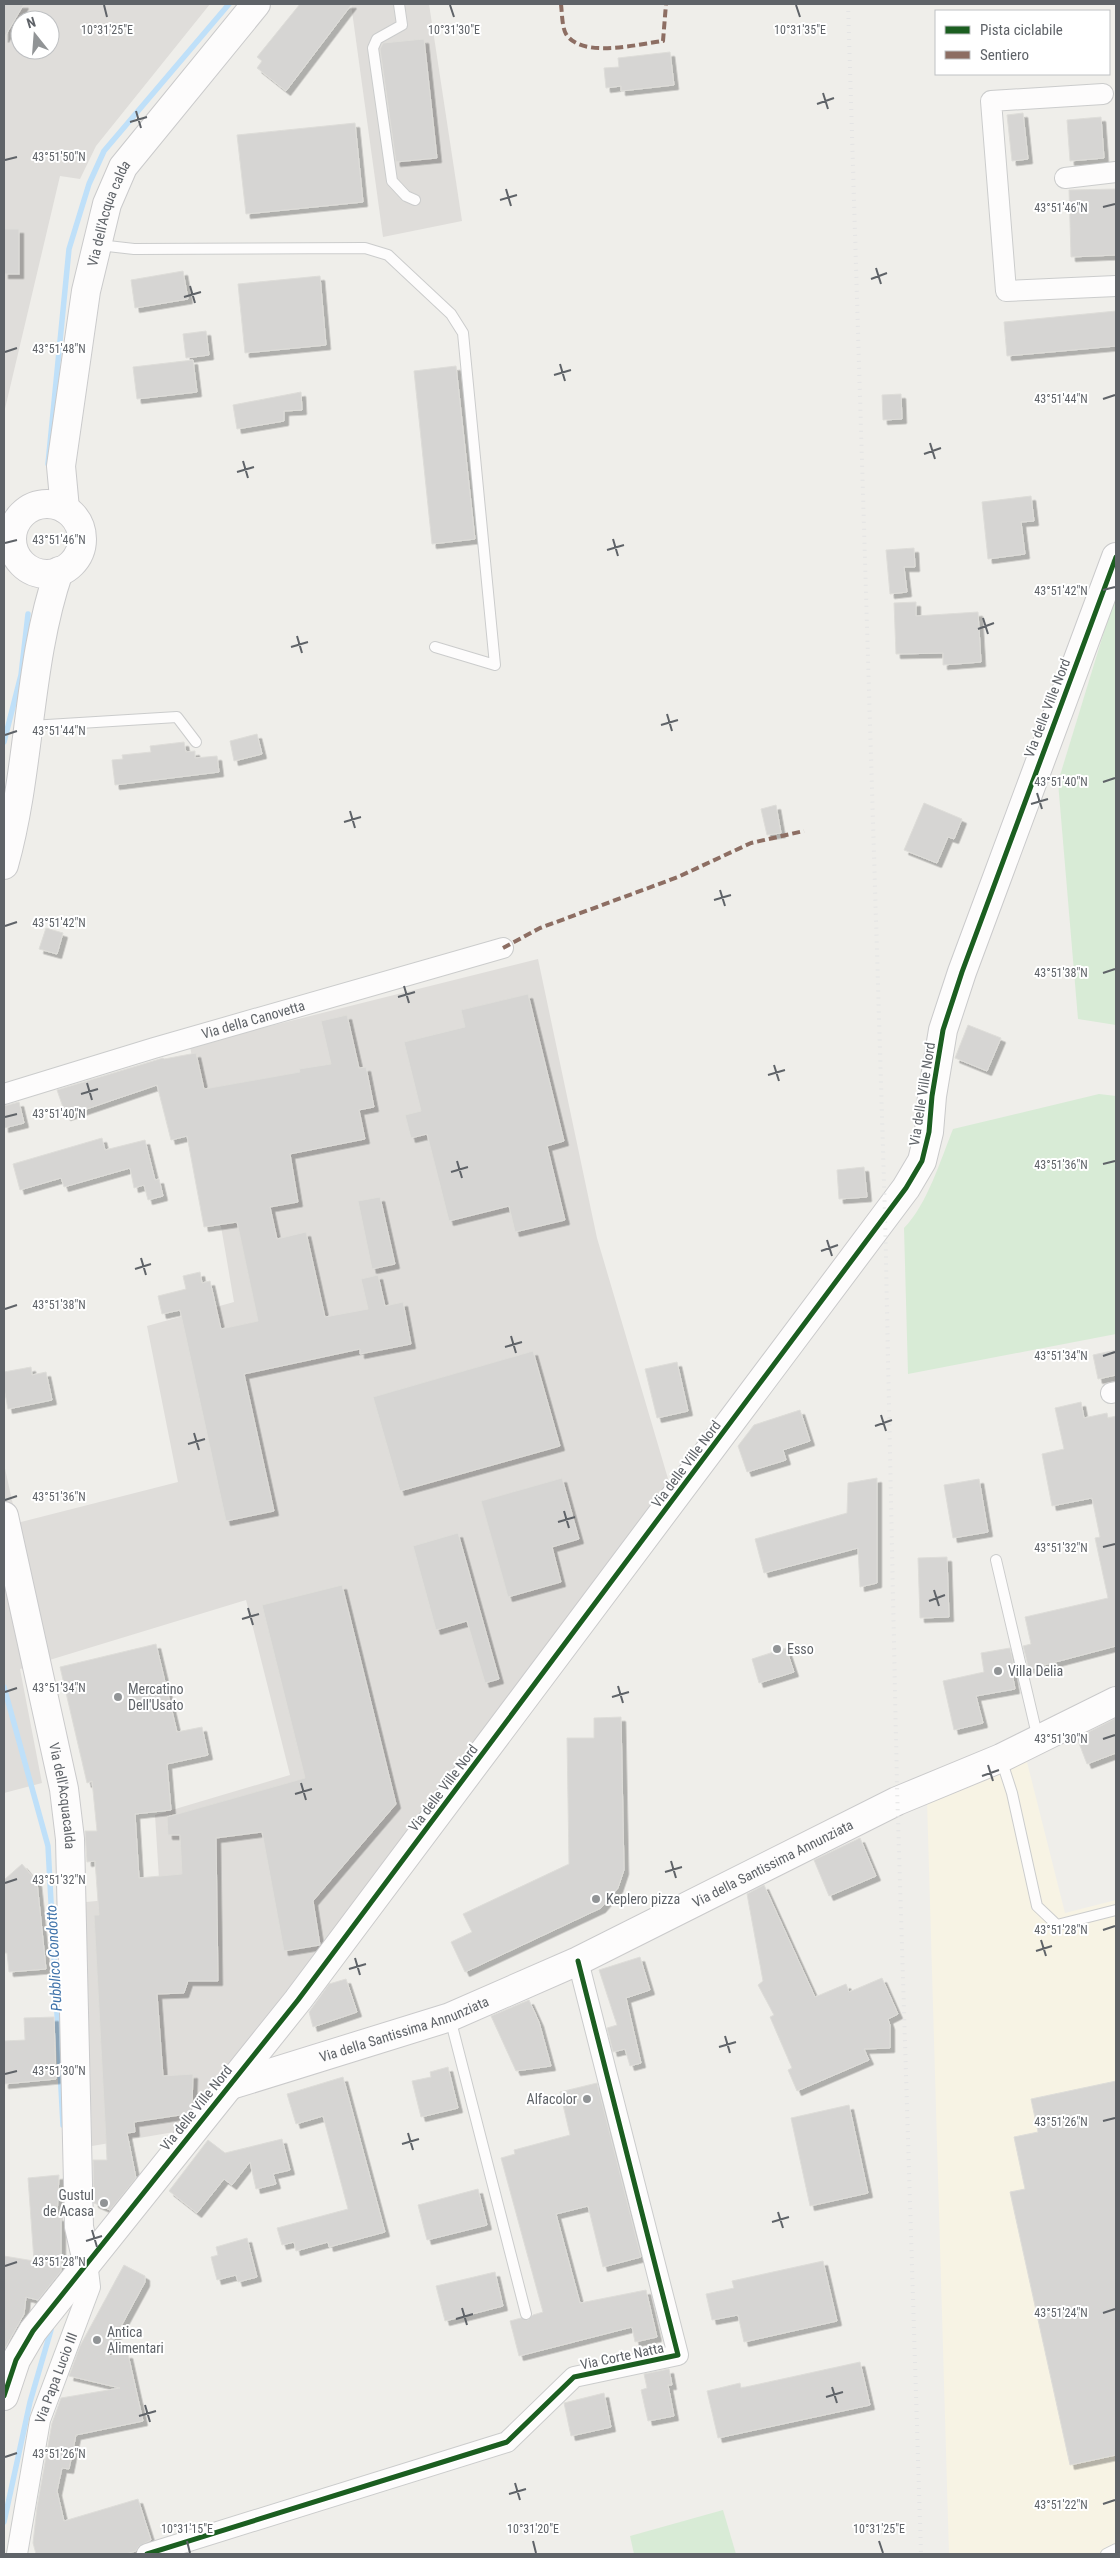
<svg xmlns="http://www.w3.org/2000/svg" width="1120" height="2558" viewBox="0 0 1120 2558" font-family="'Roboto Condensed',sans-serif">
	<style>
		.commercial { fill: #f7f3e4 }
		.industrial { fill: #dfddda; fill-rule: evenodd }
		.green { fill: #d8ebd6 }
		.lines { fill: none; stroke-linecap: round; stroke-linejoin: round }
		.stream { stroke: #bfe0f9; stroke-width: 5.5 }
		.building { fill: #d6d5d3; stroke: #deddd9; filter: url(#shadow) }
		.lane-casing { stroke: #cbcccc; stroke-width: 12 }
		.street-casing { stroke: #cbcccc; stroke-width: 22 }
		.secondary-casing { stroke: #cacacb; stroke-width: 30 }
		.lane { stroke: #fdfcfc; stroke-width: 10 }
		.street { stroke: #fdfcfc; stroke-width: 20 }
		.secondary { stroke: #fdfcfc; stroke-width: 28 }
		.rail { stroke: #e4e4e4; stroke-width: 4; stroke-dasharray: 1 6; stroke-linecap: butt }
		.quiet { stroke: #8d6e63; stroke-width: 4; stroke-dasharray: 8 4; stroke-linecap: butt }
		.cycleway-casing { stroke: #fff; stroke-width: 8 }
		.cycleway { stroke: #1b5e20; stroke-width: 5 }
		.ticks { fill: none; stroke: #5f6368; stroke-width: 2 }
		.poi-dot { fill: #919496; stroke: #fff; stroke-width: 2 }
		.labels { text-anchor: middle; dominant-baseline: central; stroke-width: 4; stroke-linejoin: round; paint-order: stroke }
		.street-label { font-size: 14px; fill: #5f6368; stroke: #fff }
		.poi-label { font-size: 14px; fill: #5f6368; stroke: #fff; text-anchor: start }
		.water-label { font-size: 15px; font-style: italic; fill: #4174aa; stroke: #fff }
		.ticks-label { font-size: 12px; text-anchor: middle; fill: #5f6368; stroke: #fff; stroke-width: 4; stroke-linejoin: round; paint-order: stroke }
	</style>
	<defs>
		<filter id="shadow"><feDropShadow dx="4.5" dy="4.5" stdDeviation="0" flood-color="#0004"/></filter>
	</defs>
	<rect width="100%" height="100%" fill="#efeeea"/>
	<!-- commercial -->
	<path class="commercial" d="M1027 1762 1065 1913 1116 1900V2554H949L927 1800Z"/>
	<!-- industrial -->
	<g class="industrial">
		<path d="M4 4H210L96 146 80 179 60 176 4 413ZM20 20H50V50H20Z"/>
		<path d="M351 4H429L462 221 383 237Z"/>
		<path d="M538 959 597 1238 669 1482 186 2130 92 2146 86 1902 160 1895 155 1815 290 1775 246 1600 20 1669 42 1783 4 1793V1464L17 1523 178 1482 147 1326 234 1302 190 1046Z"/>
	</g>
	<!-- green -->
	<g class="green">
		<path d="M1114 599H1116V1025L1078 1019 1058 782Z"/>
		<path d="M1099 1094 1116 1096V1334L908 1374 904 1228C927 1205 941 1159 953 1129Z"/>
		<path d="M723 2510 736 2554H634L630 2536Z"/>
	</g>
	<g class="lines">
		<!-- stream -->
		<g class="stream">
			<path d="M48 464 69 249 89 184 104 151 229 4"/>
			<path d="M4 742 21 675 28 614"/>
			<path d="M4 1687 48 1846 63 2125"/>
			<path d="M4 2522 30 2402 51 2330"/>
		</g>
	</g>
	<!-- building -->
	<g class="building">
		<path d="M4 4H24L4 38Z"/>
		<path d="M300 4H352L286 91 257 68 262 61 257 57Z"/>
		<path d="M424 39 437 158 396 162 380 49 383 43Z"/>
		<path d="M670 52 674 85 621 91V86L606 88 604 68 619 67 618 58Z"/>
		<path d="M1023 113 1028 159 1012 161 1007 115Z"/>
		<path d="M1101 117 1104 158 1070 161 1067 120Z"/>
		<path d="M355 123 363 202 246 214 237 135Z"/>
		<path d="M1116 189V255L1071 257 1069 190Z"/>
		<rect x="4" y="229" width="15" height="45"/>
		<path d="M183 271 188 299 135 308 131 280Z"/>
		<path d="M320 276 326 345 245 353 238 284Z"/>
		<path d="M1116 311V346L1007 356 1004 322Z"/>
		<path d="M206 331 209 355 186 358 183 334Z"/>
		<path d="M193 360 197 392 137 399 133 367Z"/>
		<path d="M456 366 475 539 432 544 414 371Z"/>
		<path d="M301 392 302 410 284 411V421L237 429 233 405Z"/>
		<path d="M901 394 902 419 883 420 882 395Z"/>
		<path d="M1031 496 1034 521 1021 522 1025 554 988 559 982 502Z"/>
		<path d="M914 548 915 567H904L907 592 890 594 886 550Z"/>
		<path d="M916 602V616L978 612 981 662 943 665V653L896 654 894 603Z"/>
		<path d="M257 734 262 754 234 761 230 741Z"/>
		<path d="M184 742 186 752 195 751V758L217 756 219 772 115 785 112 760 123 759 122 755 151 752 150 746Z"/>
		<path d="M924 803 962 819 954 839 948 837 937 863 904 850Z"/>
		<path d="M776 805 781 833 767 835 761 809Z"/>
		<path d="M46 928 63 933 57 954 39 949Z"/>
		<path d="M528 994 564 1141 547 1146 565 1220 515 1232 509 1206 449 1221 427 1134 411 1138 405 1115 421 1111 404 1042 465 1027 461 1010Z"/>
		<path d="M347 1015 359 1068 366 1067 374 1107 359 1110 365 1139 290 1154 298 1202 270 1207 277 1239 306 1232 325 1317 368 1309 361 1279 378 1275 385 1306 403 1302 411 1344 360 1354V1349L244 1374 274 1511 226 1521 180 1310 162 1314 158 1296 186 1289 183 1276 200 1272 202 1283 210 1281 221 1329 258 1321 237 1222 204 1227 187 1136 171 1140 157 1085 66 1116 57 1090 163 1058 164 1059 196 1053 204 1089 300 1072 299 1069 331 1064 321 1021Z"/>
		<path d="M968 1025 1001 1038 987 1071 955 1058Z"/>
		<path d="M19 1102 24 1123 4 1128V1106Z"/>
		<path d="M102 1138 105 1150 145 1140 155 1180 159 1179 163 1196 148 1200 144 1185 134 1188 130 1168 64 1187 61 1178 20 1190 13 1164Z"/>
		<path d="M864 1167 867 1197 839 1199 837 1170Z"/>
		<path d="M380 1197 395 1264 372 1269 358 1201Z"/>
		<path d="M1116 1350V1375L1098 1379 1093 1355Z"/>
		<path d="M533 1351 560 1446 400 1491 373 1397Z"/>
		<path d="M677 1362 688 1411 657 1418 645 1369Z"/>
		<path d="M31 1367 32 1375 46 1372 52 1400 8 1409 4 1388V1372Z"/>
		<path d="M1081 1402 1084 1418 1107 1413 1108 1418 1116 1416V1646L1029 1669 1023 1646 1031 1644 1025 1617 1108 1598 1095 1538 1100 1537 1092 1498 1052 1506 1042 1454 1064 1449 1055 1408Z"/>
		<path d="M800 1410 810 1441 783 1450 786 1460 747 1472 738 1446 754 1425Z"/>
		<path d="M562 1478 579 1539 552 1547 561 1582 508 1597 481 1501Z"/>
		<path d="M877 1478V1583L860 1587 858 1548 764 1573 755 1539 847 1513 848 1483Z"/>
		<path d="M979 1479 988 1532 953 1538 944 1485Z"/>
		<path d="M458 1533 499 1679 485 1683 467 1621 436 1630 413 1546Z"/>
		<path d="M947 1557 949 1617 920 1618 918 1558Z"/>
		<path d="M342 1585 396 1804 313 1901 320 1945 284 1951 262 1832 216 1838 218 1981H188L184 1993 157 1994 163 2076 193 2074 192 2107 187 2114 134 2122 135 2132 127 2133 136 2178 110 2210 94 2203 93 2160H107L94 1915H99L95 1861 87 1862 85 1831H97L92 1781 87 1783 60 1667 156 1644 177 1732 202 1727 208 1755 167 1764 171 1810 135 1814 139 1878 182 1874 180 1835H168L167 1817 305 1778 262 1605Z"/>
		<path d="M786 1648 794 1672 759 1683 752 1659Z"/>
		<path d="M1010 1648 1015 1672H1012L1015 1689 976 1696 983 1723 954 1730 943 1681 984 1672 981 1653Z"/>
		<path d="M621 1717 624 1870 618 1888 601 1908 465 1972 451 1942 472 1932 463 1914 569 1864 567 1738H594V1718Z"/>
		<path d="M1116 1718V1753L1087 1764 1077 1738Z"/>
		<path d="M860 1838 876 1876 829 1896 814 1860Z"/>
		<path d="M22 1864 37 1882 46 1969 9 1972 7 1953H4V1880Z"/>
		<path d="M764 1885 815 1997 846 1984 849 1992 882 1978 898 2014 888 2019 890 2025V2048L864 2049 869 2060 797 2091 788 2070 792 2068 770 2017 774 2015 758 1985 763 1981 747 1894Z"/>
		<path d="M640 1957 650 1990 626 1998 641 2063 630 2066 625 2049 613 2052 607 2028 617 2025 599 1970Z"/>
		<path d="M346 1979 357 2012 313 2027 309 2012 329 1984Z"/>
		<path d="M529 2000 539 2022 551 2066 516 2071 491 2016Z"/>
		<path d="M54 2017 56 2079 4 2084V2041L25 2040 24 2018Z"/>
		<path d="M448 2067 458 2108 421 2117 412 2081 431 2077 430 2072Z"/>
		<path d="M343 2077 385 2232 329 2247 328 2242 296 2251 294 2242 282 2245 277 2228 348 2209 323 2116 296 2124 287 2094Z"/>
		<path d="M1116 2081V2455L1070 2465 1010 2192 1025 2189 1014 2137 1038 2132 1031 2099Z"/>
		<path d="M597 2083 641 2257 603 2267 588 2206 556 2214 580 2303 646 2290 657 2337 635 2342 632 2327 519 2356 510 2321 521 2318 528 2320 533 2315 543 2312 501 2158 515 2154 514 2150 570 2135 560 2092Z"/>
		<path d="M849 2105 868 2193 810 2206 791 2118Z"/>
		<path d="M282 2139 290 2170 273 2174 276 2184 256 2189 250 2162 232 2185 224 2179 197 2213 169 2191 208 2140 225 2153Z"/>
		<path d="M59 2175 57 2217H61V2271L38 2300 26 2297 24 2314 4 2350V2256L34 2261 28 2178Z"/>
		<path d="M478 2189 487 2225 427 2240 418 2205Z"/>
		<path d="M247 2238 257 2277 238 2282 236 2275 217 2280 211 2257 218 2255 216 2247Z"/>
		<path d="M823 2261 837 2321 744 2342 738 2315 712 2320 706 2294 734 2288 732 2281Z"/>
		<path d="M124 2265 145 2276V2282L105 2356 128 2354 143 2421 76 2435 69 2469 62 2468 57 2491 64 2521 138 2499 151 2540 139 2546 136 2551 125 2554H36L33 2543 37 2507 52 2423 61 2398 120 2388 69 2376 80 2346Z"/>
		<path d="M495 2272 503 2306 445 2321 436 2286Z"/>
		<path d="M860 2362 870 2405 718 2438 707 2391 740 2383 741 2388Z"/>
		<path d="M669 2369 672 2385H668L674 2416 648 2421 641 2390 647 2388 644 2374Z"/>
		<path d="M604 2393 611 2427 571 2436 564 2403Z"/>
	</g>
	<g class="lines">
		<defs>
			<g id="lane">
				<path d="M399 4 402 25 377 39 373 48 392 181 406 196 415 200"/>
				<path d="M99 245 134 249 365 248 388 255 451 314 463 333 495 665 435 647"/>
				<path d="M31 726 177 717 196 742"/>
				<path d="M996 1560 1038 1739"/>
				<path d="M1001 1759 1012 1793 1037 1906 1057 1925 1116 1910"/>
				<path d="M450 2018 526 2314"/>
				<path d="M1106 2554 1116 2549"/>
			</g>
			<g id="street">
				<path d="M1103 94 991 101 1006 291 1116 286"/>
				<path d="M1065 178 1116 172"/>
				<path id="s1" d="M4 1094 154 1048 503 948"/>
				<path d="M1111 1393 1116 1392"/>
				<path id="s2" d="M17 2554 40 2420 90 2287 87 2262"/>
				<path d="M147 2554 507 2442 574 2377 678 2355 578 1961"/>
			</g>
			<g id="secondary">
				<circle cx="47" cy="539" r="35"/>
				<path id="s3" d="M65 509 61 466 86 291 107 204 123 167 256 4"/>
				<path d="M4 865C31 769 27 664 59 571"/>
				<path id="s4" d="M4 1516 64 1789 70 1839 79 2227 87 2262"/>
				<path id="s5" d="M228 2086 450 2017 578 1961 897 1801 1001 1758 1116 1701"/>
				<path d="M4 2396 16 2360 33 2331 298 2000 906 1188 922 1161 929 1132 932 1096 943 1030 962 972 1116 557"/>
			</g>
		</defs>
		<!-- lane casing -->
		<use href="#lane" class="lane-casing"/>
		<!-- street casing -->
		<use href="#street" class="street-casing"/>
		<!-- secondary casing -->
		<use href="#secondary" class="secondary-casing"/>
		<!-- lane -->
		<use href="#lane" class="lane"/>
		<!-- street -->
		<use href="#street" class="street"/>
		<!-- secondary -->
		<use href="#secondary" class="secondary"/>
		<!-- rail -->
		<path class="rail" d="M848 4 885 1215 897 1787 921 2554"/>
		<!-- quiet -->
		<g class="quiet">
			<path d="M561 4C562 13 562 27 566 34 582 59 638 44 663 41L666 4"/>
			<path d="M503 948 540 928 678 877 751 843 804 831"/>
		</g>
		<defs>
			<g id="cycleway">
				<path d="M4 2396 16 2360 33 2331 298 2000 906 1188 922 1161 929 1132 932 1096 943 1030 962 972 1116 557"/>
				<path d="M147 2554 507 2442 574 2377 678 2355 578 1961"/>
			</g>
		</defs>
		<!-- cycleway casing -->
		<use href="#cycleway" class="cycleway-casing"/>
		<!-- cycleway -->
		<use href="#cycleway" class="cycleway"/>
	</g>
	<!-- ticks -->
	<path class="ticks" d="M104 5 107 17M450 5 454 17M796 5 800 17M823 93 828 109M817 104 834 98M136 111 141 128M130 122 147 117M5 160 17 157M506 189 511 206M500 200 517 195M1103 207 1115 204M876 268 881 284M871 279 887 273M190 286 195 303M184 297 201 292M5 352 17 348M560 364 565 381M554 375 571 370M1103 399 1115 395M930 443 935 459M924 454 941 448M243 461 248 478M237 472 254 467M613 539 618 556M5 543 17 540M607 550 624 545M1103 590 1115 587M983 618 988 634M978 629 994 623M297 636 302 653M291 647 308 642M667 714 672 731M661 725 678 720M5 735 17 731M1103 782 1115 778M1037 793 1042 809M1031 804 1048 799M350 811 355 828M344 822 361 817M720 890 725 906M714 900 731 895M5 926 17 922M1103 973 1115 969M404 986 409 1003M398 997 415 992M774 1065 779 1081M768 1075 785 1070M87 1083 92 1100M81 1094 98 1089M5 1117 17 1114M457 1161 462 1178M1103 1164 1115 1161M451 1172 468 1167M827 1240 832 1256M821 1251 838 1245M141 1258 146 1275M135 1269 151 1264M5 1309 17 1305M511 1336 516 1353M505 1347 522 1342M1103 1356 1115 1352M881 1415 886 1431M875 1426 892 1420M194 1433 199 1450M188 1444 205 1439M5 1500 17 1496M564 1511 569 1528M558 1522 575 1517M1103 1547 1115 1544M934 1590 939 1606M929 1601 945 1595M248 1608 253 1625M242 1619 259 1614M618 1686 623 1703M5 1692 17 1688M612 1697 629 1692M1103 1739 1115 1735M988 1765 993 1781M982 1776 999 1770M301 1783 306 1800M295 1794 312 1789M671 1861 676 1878M665 1872 682 1867M5 1883 17 1879M1103 1930 1115 1926M1041 1940 1046 1956M1036 1951 1052 1946M355 1958 360 1975M349 1969 366 1964M725 2036 730 2053M719 2047 736 2042M5 2074 17 2071M1103 2121 1115 2118M408 2133 413 2150M402 2144 419 2139M778 2212 783 2228M772 2222 789 2217M92 2230 97 2247M86 2241 102 2236M5 2266 17 2262M462 2308 467 2325M1103 2313 1115 2309M456 2319 473 2314M832 2387 837 2403M826 2397 843 2392M145 2405 150 2422M139 2416 156 2411M5 2457 17 2453M515 2483 520 2500M509 2494 526 2489M1103 2504 1115 2500M187 2541 190 2553M533 2541 536 2553M879 2541 883 2553"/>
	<!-- markers -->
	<g class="poi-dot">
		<circle cx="777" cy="1649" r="5"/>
		<circle cx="998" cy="1671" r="5"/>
		<circle cx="118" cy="1697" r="5"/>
		<circle cx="596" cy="1899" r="5"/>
		<circle cx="587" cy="2099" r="5"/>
		<circle cx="104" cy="2203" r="5"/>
		<circle cx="97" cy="2340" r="5"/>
	</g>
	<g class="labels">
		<!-- street labels -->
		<g class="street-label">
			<text stroke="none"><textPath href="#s3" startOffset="301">Via dell'Acqua calda</textPath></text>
			<text transform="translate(1047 708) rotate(-69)">Via delle Ville Nord</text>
			<text stroke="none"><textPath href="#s1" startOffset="260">Via della Canovetta</textPath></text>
			<text transform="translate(922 1094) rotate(-81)">Via delle Ville Nord</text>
			<text transform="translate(686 1464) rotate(-53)">Via delle Ville Nord</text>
			<text transform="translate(443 1788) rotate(-53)">Via delle Ville Nord</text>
			<text stroke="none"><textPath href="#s4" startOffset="286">Via dell'Acquacalda</textPath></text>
			<text stroke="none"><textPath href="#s5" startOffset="590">Via della Santissima Annunziata</textPath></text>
			<text stroke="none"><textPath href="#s5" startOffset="185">Via della Santissima Annunziata</textPath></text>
			<text transform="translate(196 2108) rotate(-51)">Via delle Ville Nord</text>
			<text transform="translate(622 2356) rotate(-12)">Via Corte Natta</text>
			<text stroke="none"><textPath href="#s2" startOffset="181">Via Papa Lucio III</textPath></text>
		</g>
		<!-- poi labels -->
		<g class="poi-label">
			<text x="787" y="1649">Esso</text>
			<text x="1008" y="1671">Villa Delia</text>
			<text x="128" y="1689">Mercatino<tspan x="128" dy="16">Dell'Usato</tspan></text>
			<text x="606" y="1899">Keplero pizza</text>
			<text x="577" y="2099" text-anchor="end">Alfacolor</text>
			<text x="94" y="2195" text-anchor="end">Gustul<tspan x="94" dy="16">de Acasa</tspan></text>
			<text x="107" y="2332">Antica<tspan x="107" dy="16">Alimentari</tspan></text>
		</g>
		<!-- water labels -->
		<g class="water-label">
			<text transform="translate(54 1958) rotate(-93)">Pubblico Condotto</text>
		</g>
	</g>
	<g class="ticks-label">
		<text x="107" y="34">10°31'25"E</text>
		<text x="454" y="34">10°31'30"E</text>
		<text x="800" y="34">10°31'35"E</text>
		<text x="59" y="161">43°51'50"N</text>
		<text x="1061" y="212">43°51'46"N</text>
		<text x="59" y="353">43°51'48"N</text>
		<text x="1061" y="403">43°51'44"N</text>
		<text x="59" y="544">43°51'46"N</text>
		<text x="1061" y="595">43°51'42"N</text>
		<text x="59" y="735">43°51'44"N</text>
		<text x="1061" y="786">43°51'40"N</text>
		<text x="59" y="927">43°51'42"N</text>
		<text x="1061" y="977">43°51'38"N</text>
		<text x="59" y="1118">43°51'40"N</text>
		<text x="1061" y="1169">43°51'36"N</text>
		<text x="59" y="1309">43°51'38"N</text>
		<text x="1061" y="1360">43°51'34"N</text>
		<text x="59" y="1501">43°51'36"N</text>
		<text x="1061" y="1552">43°51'32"N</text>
		<text x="59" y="1692">43°51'34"N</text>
		<text x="1061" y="1743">43°51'30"N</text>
		<text x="59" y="1884">43°51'32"N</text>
		<text x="1061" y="1934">43°51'28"N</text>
		<text x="59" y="2075">43°51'30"N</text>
		<text x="1061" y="2126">43°51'26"N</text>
		<text x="59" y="2266">43°51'28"N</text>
		<text x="1061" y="2317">43°51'24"N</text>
		<text x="59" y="2458">43°51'26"N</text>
		<text x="1061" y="2509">43°51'22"N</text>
		<text x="187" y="2533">10°31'15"E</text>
		<text x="533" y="2533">10°31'20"E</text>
		<text x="879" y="2533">10°31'25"E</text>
	</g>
	<!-- border -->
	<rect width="1120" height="2558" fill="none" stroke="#5f6368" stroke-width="10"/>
	<!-- legend -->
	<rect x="935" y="10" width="175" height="65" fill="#ffffff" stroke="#bfc1c3"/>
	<rect x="945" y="26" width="25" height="8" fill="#1b5e20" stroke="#bfc1c3"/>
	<text x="980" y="35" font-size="15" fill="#5f6368">Pista ciclabile</text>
	<rect x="945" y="51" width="25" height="8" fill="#8d6e63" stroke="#bfc1c3"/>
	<text x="980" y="60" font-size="15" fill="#5f6368">Sentiero</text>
	<!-- north arrow -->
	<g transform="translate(35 35) rotate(343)"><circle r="24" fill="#ffffff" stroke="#bfc1c3"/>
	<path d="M0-4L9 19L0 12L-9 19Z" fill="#919496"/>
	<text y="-8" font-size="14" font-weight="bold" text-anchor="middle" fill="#5f6368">N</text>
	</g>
</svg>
